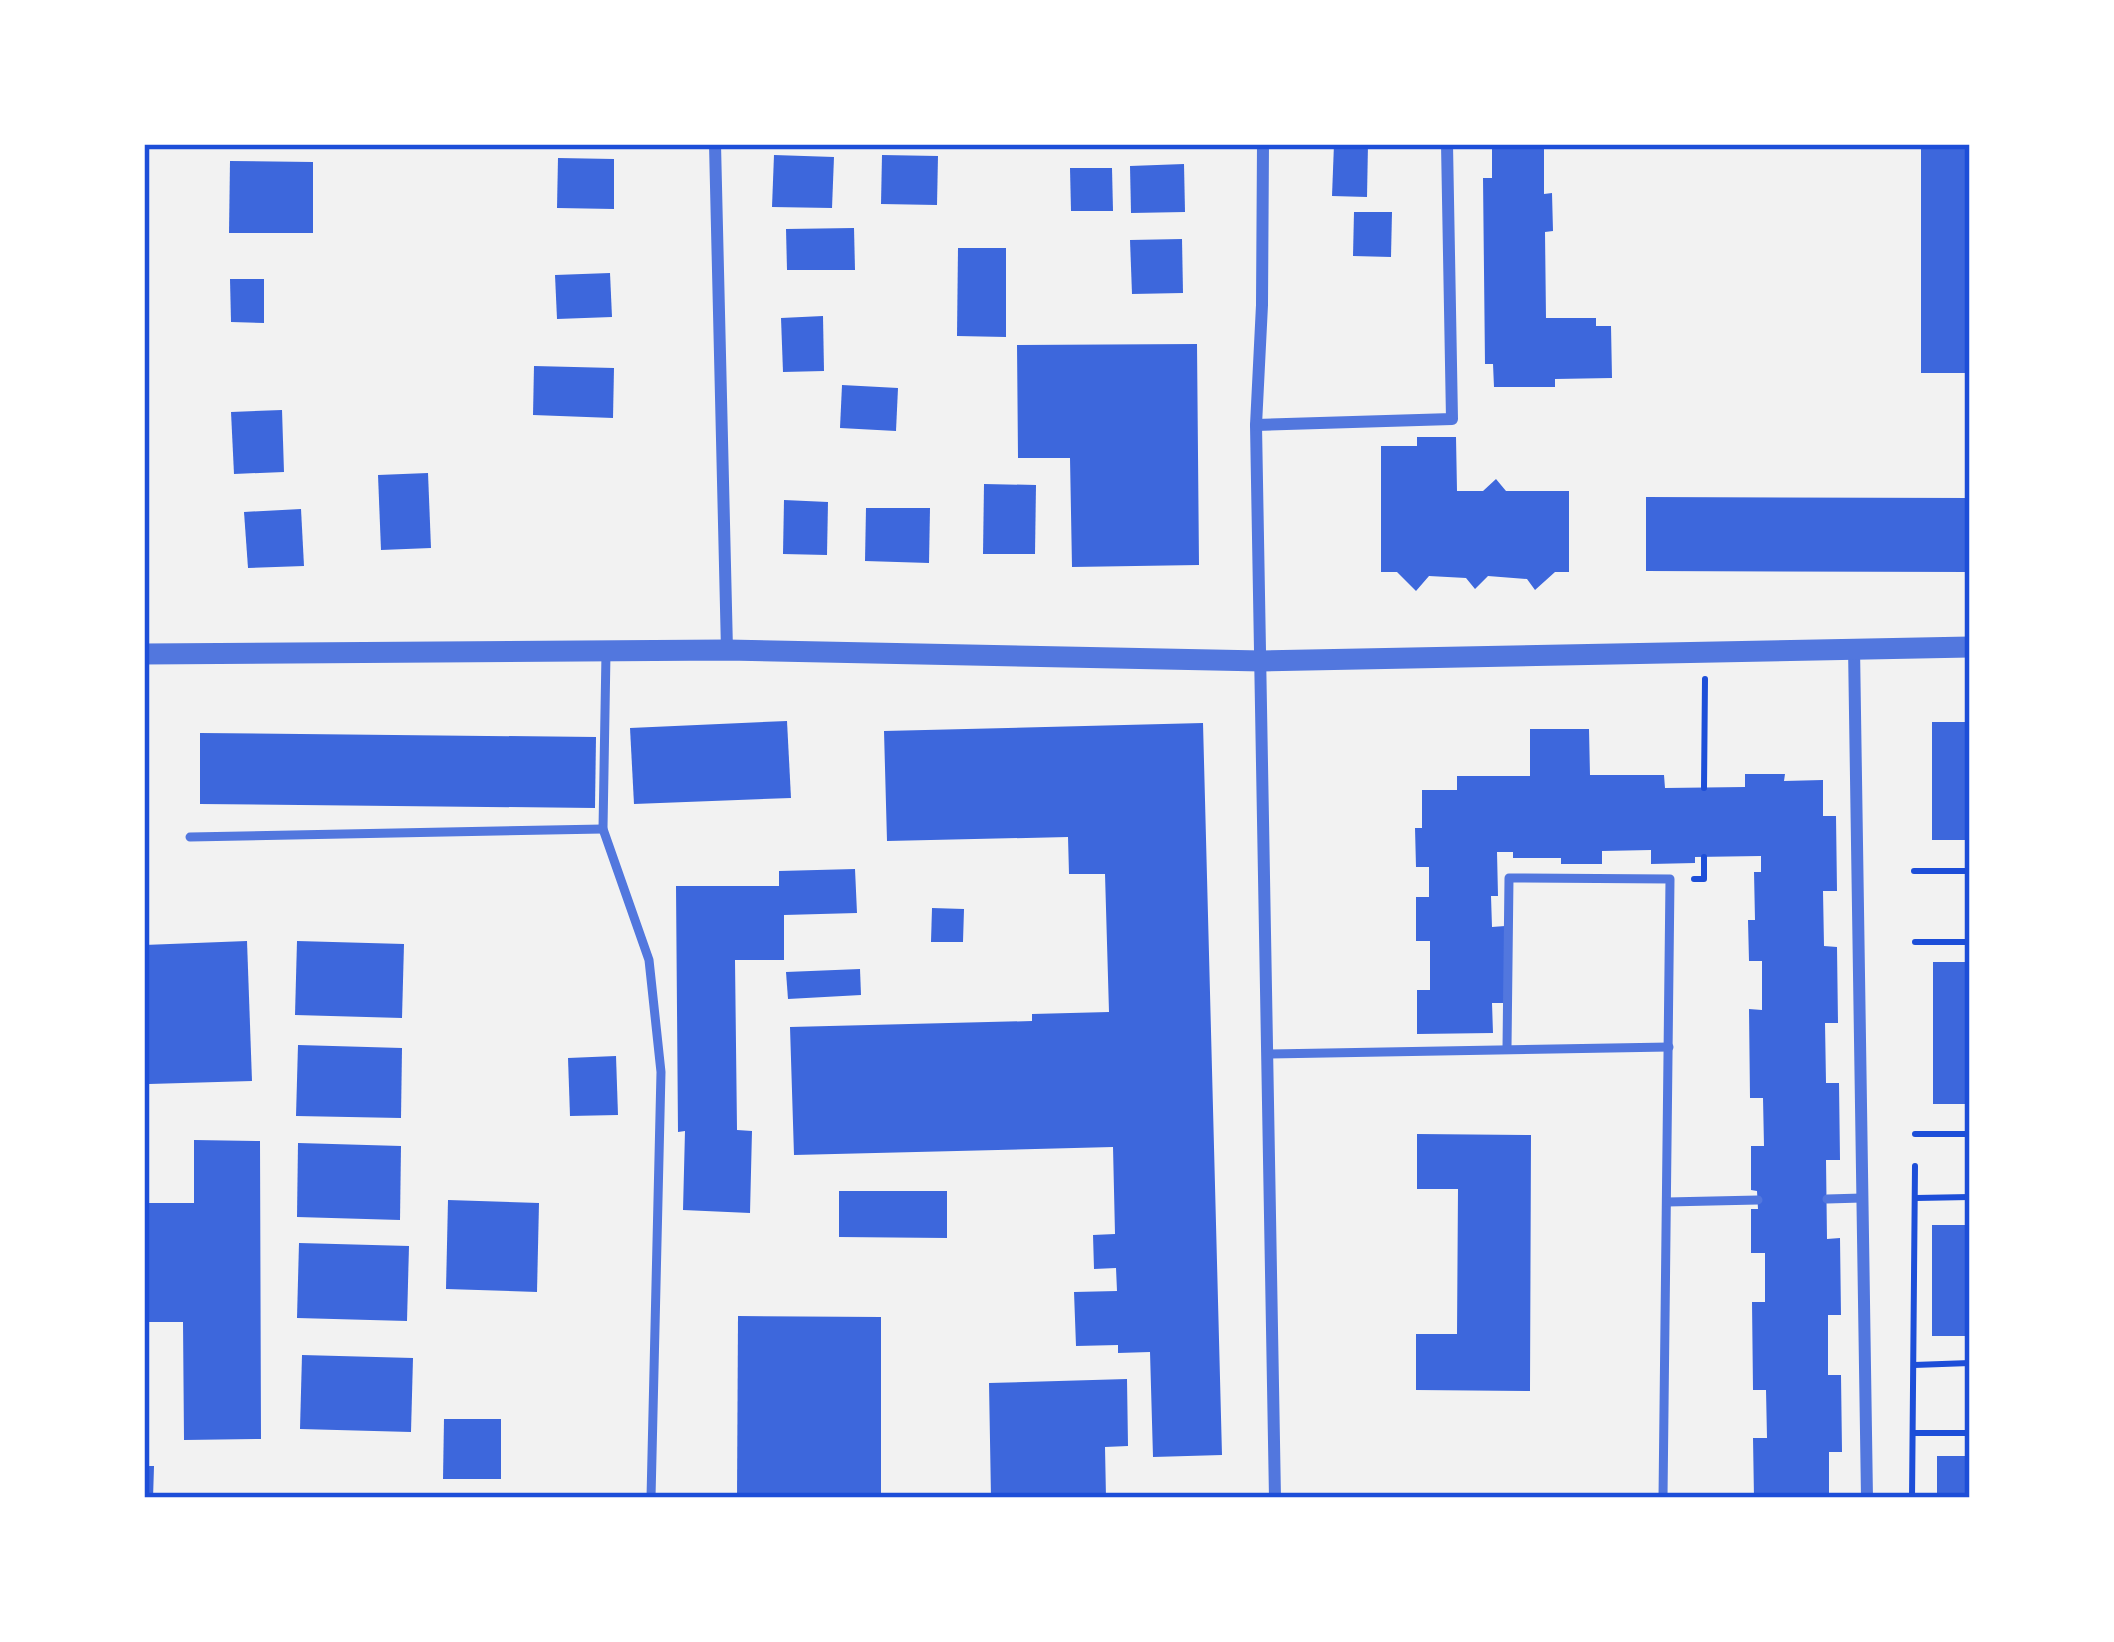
<svg xmlns="http://www.w3.org/2000/svg" width="2114" height="1642" viewBox="0 0 2114 1642" font-family="Lora,serif">
	<style>
		.building { fill: #3d67dc }
		.lines { fill: none; stroke-linecap: round; stroke-linejoin: round }
		.path { stroke: #1d4ed8; stroke-width: 6 }
		.service { stroke: #5277de; stroke-width: 9 }
		.minor { stroke: #5277de; stroke-width: 12 }
		.tertiary { stroke: #5277de; stroke-width: 21 }
		.neatline { fill: none; stroke: #1d4ed8; stroke-width: 4.5 }
	</style>
	<rect width="100%" height="100%" fill="#f2f2f2"/>
	<!-- building -->
	<g class="building">
		<path d="M1334 144H1368L1367 197 1332 196Z"/>
		<path d="M1483 144H1544V194L1552 193 1553 231 1545 232 1546 318H1596V326H1611L1612 378 1555 379V387H1494L1493 364H1485L1483 178H1492V149H1483Z"/>
		<rect x="1921" y="144" width="49" height="229"/>
		<path d="M774 155 834 157 832 208 772 207Z"/>
		<path d="M882 155 938 156 937 205 881 204Z"/>
		<path d="M558 158 614 159V209L557 208Z"/>
		<path d="M230 161 313 162V233H229Z"/>
		<path d="M1184 164 1185 212 1131 213 1130 166Z"/>
		<path d="M1070 168H1112L1113 211H1071Z"/>
		<path d="M1354 212H1392L1391 257 1353 256Z"/>
		<path d="M854 228 855 270H787L786 229Z"/>
		<path d="M1182 239 1183 293 1132 294 1130 240Z"/>
		<path d="M958 248H1006V337L957 336Z"/>
		<path d="M610 273 612 317 557 319 555 275Z"/>
		<path d="M230 279H264V323L231 322Z"/>
		<path d="M823 316 824 371 783 372 781 318Z"/>
		<path d="M1197 344 1199 565 1072 567 1070 458H1018L1017 345Z"/>
		<path d="M534 366 614 368 613 418 533 415Z"/>
		<path d="M842 385 898 388 896 431 840 428Z"/>
		<path d="M282 410 284 472 234 474 231 412Z"/>
		<path d="M1417 437H1456L1457 491H1483L1496 479 1506 491H1569V572H1555L1535 590 1527 579 1488 576 1475 589 1466 578 1429 576 1416 591 1397 572H1381V446H1417Z"/>
		<path d="M428 473 431 548 381 550 378 475Z"/>
		<path d="M984 484 1036 485 1035 554H983Z"/>
		<path d="M1646 497 1970 498V572L1646 571Z"/>
		<path d="M784 500 828 502 827 555 783 554Z"/>
		<path d="M866 508H930L929 563 865 561Z"/>
		<path d="M301 509 304 566 248 568 244 512Z"/>
		<path d="M787 721 791 798 634 804 630 728Z"/>
		<rect x="1932" y="722" width="38" height="118"/>
		<path d="M1203 723 1222 1455 1153 1457 1150 1352 1118 1353V1345L1076 1346 1074 1292 1117 1291 1116 1268 1094 1269 1093 1235 1115 1234 1113 1147 794 1155 790 1027 1032 1021V1014L1109 1012 1105 874H1069L1068 837 887 841 884 731Z"/>
		<path d="M1530 729H1589L1590 775H1664L1665 788 1745 787V774H1785L1784 781 1823 780V816H1836L1837 891H1823L1824 946 1837 947 1838 1023H1825L1826 1083H1839L1840 1160H1826L1827 1239 1840 1238 1841 1315H1828V1375H1841L1842 1452H1829V1498H1754L1753 1438H1767L1766 1390H1753L1752 1302H1765V1253H1751V1209H1758L1757 1191 1751 1190V1146H1764L1763 1098H1750L1749 1009 1762 1010V961H1749L1748 920H1755L1754 872H1761V856L1695 857V863L1651 864V850L1602 851V864H1561V858H1513V852H1497L1498 896H1491L1492 927 1505 926 1506 1003H1492L1493 1033 1417 1034V990H1430V941H1416V897H1429V867H1416L1415 828H1422V790H1457V776H1530Z"/>
		<path d="M200 733 596 737 595 808 200 804Z"/>
		<path d="M855 869 857 913 784 915V960H735L737 1130 752 1131 750 1213 683 1210 685 1131 678 1132 676 886H779V871Z"/>
		<path d="M932 908 964 909 963 942H931Z"/>
		<path d="M247 941 252 1081 149 1084 144 945Z"/>
		<path d="M297 941 404 944 402 1018 295 1015Z"/>
		<rect x="1933" y="962" width="37" height="142"/>
		<path d="M860 969 861 995 788 999 786 972Z"/>
		<path d="M298 1045 402 1048 401 1118 296 1116Z"/>
		<path d="M616 1056 618 1115 570 1116 568 1058Z"/>
		<path d="M1417 1134 1531 1135 1530 1391 1416 1390V1334H1457L1458 1189H1417Z"/>
		<path d="M194 1140 260 1141 261 1439 184 1440 183 1322H144V1203H194Z"/>
		<path d="M298 1143 401 1146 400 1220 297 1217Z"/>
		<path d="M839 1191H947V1238L839 1237Z"/>
		<path d="M448 1200 539 1203 537 1292 446 1289Z"/>
		<rect x="1932" y="1225" width="38" height="111"/>
		<path d="M299 1243 409 1246 407 1321 297 1318Z"/>
		<path d="M738 1316 881 1317V1498H737Z"/>
		<path d="M302 1355 413 1358 411 1432 300 1429Z"/>
		<path d="M1127 1379 1128 1446 1105 1447 1106 1498H991L989 1383Z"/>
		<path d="M444 1419H501V1479H443Z"/>
		<rect x="1937" y="1456" width="33" height="42"/>
		<path d="M144 1466H154L153 1498H144Z"/>
	</g>
	<g class="lines">
		<!-- path -->
		<g class="path">
			<path d="M1704 788 1705 679"/>
			<path d="M1914 871H1970"/>
			<path d="M1694 879H1704V857"/>
			<path d="M1915 942H1970"/>
			<path d="M1915 1134H1970"/>
			<path d="M1916 1198 1970 1197"/>
			<path d="M1914 1365 1970 1363"/>
			<path d="M1914 1433H1970"/>
			<path d="M1912 1498 1915 1166"/>
		</g>
		<!-- service -->
		<g class="service">
			<path d="M606 653 603 829 649 960 661 1072 651 1498"/>
			<path d="M190 837 603 829"/>
			<path d="M1507 1048 1509 878 1670 879 1663 1498"/>
			<path d="M1268 1054 1669 1047"/>
			<path d="M1827 1199 1862 1198"/>
			<path d="M1667 1202 1758 1200"/>
		</g>
		<!-- minor -->
		<g class="minor">
			<path d="M715 144 727 650"/>
			<path d="M1263 144 1262 305 1256 425 1275 1498"/>
			<path d="M1256 425 1452 419 1447 144"/>
			<path d="M1854 647 1867 1498"/>
		</g>
		<!-- tertiary -->
		<path class="tertiary" d="M144 654 727 650 1262 661 1970 647"/>
	</g>
	<!-- border -->
	<rect width="2114" height="1642" fill="none" stroke="#ffffff" stroke-width="294"/>
	<rect x="147" y="147" width="1820" height="1348" class="neatline"/>
</svg>
